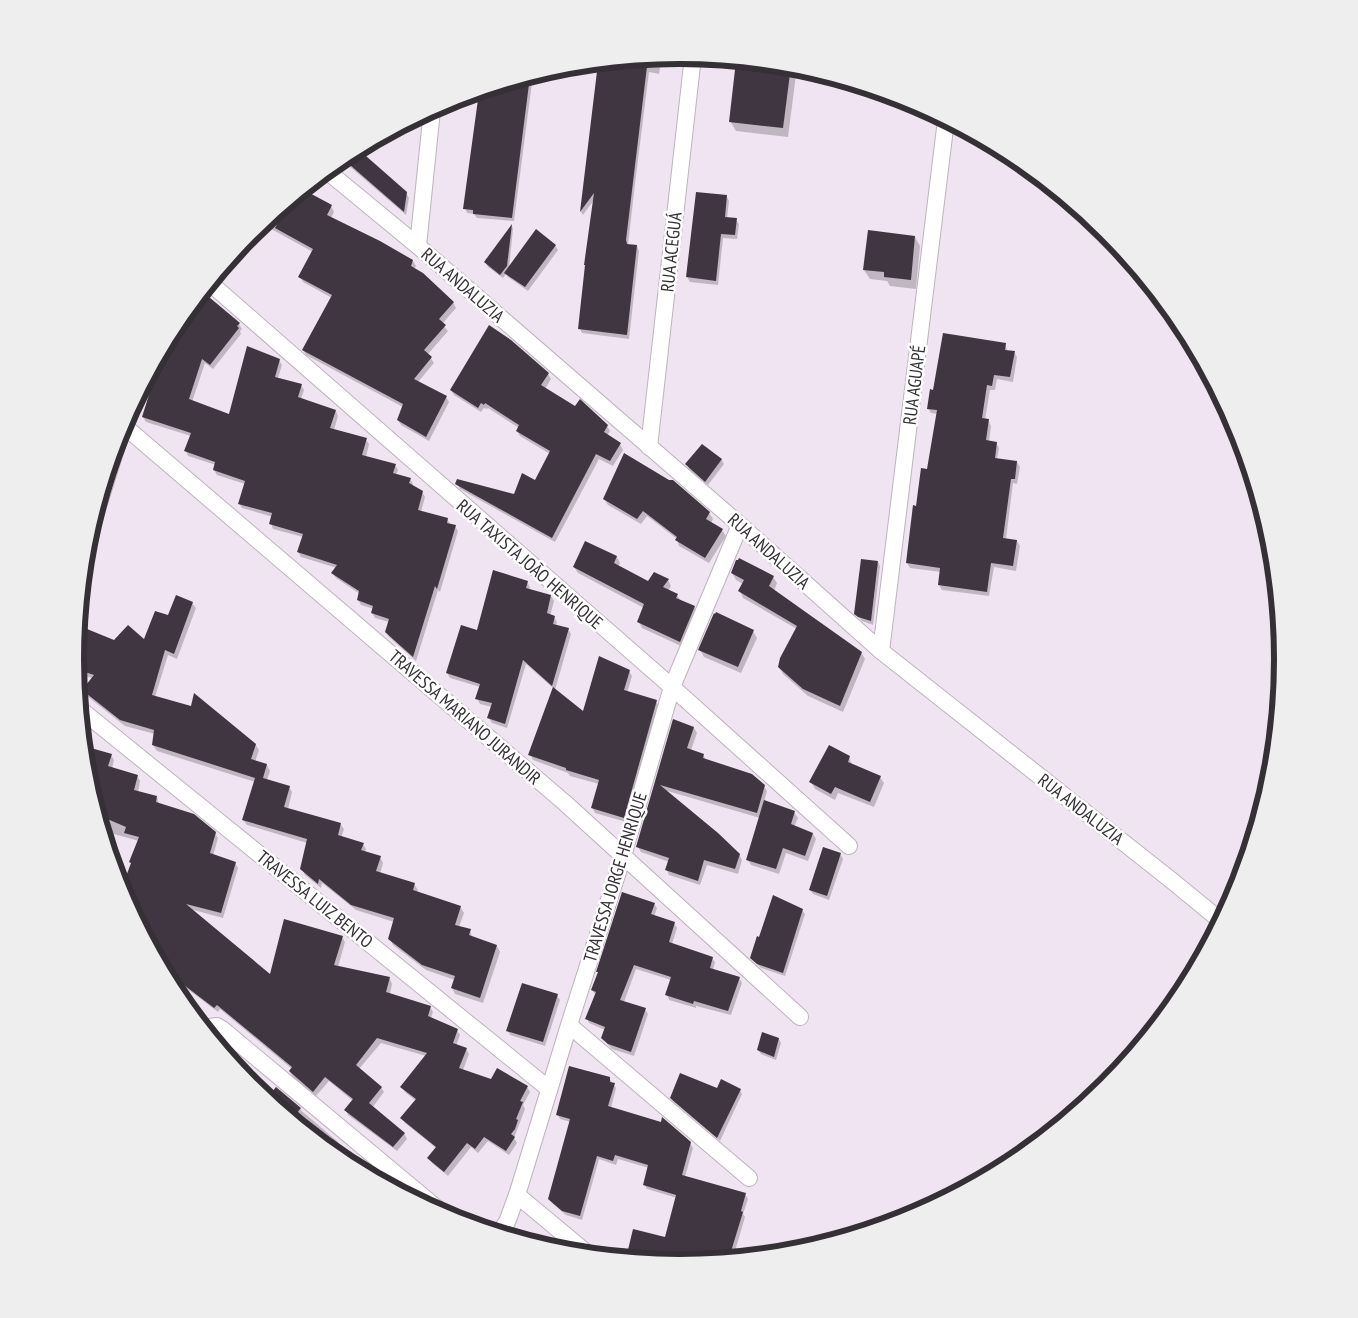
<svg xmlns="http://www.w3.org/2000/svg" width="1358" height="1318" viewBox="0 0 1358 1318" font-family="'PT Sans Narrow',sans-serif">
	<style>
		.shadow { fill: #0003 }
		.building { fill: #403641 }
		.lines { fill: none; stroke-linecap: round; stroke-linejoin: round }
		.minor-casing { stroke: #beb2be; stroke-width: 18 }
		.minor { stroke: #fff; stroke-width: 16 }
		.labels { text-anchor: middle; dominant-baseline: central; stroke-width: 5; stroke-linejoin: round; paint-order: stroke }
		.street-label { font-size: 18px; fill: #353035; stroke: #fff }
		.rim { fill: none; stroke: #353035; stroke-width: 6 }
	</style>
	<rect width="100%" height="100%" fill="#f1e4f2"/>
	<!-- shadow -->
	<g class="shadow">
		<path d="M662 57 659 74 649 72 635 184 628 245 637 246 639 251 629 339 582 333 580 329 594 200 583 215 581 212 599 66 587 64Z"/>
		<path d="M737 61 797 67 788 137 736 131 730 121Z"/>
		<path d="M533 75 514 221 477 218 474 214 467 213 465 208 481 91Z"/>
		<path d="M841 80 875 90 843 86Z"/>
		<path d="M357 150 406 193 409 198 406 215 341 159Z"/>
		<path d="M302 190 331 206 334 212 331 218 413 261 416 266 414 270 453 302 456 308 442 324 448 331 428 354 434 363 418 382 446 397 449 402 429 441 401 425 398 420 403 407 306 355 303 350 332 298 303 282 300 277 313 252 262 224Z"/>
		<path d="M697 193 727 197 729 201 727 219 736 220 739 224 737 239 723 238 718 285 690 282 687 277Z"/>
		<path d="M512 226 513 229 509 268 555 245 558 250 528 291 508 277 506 274 503 278 488 267 485 262Z"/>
		<path d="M915 237 920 246 916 289 890 286 887 281 870 279 864 270Z"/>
		<path d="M202 292 239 324 242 329 240 331 241 334 213 369 205 363 192 402 230 415 279 360 282 365 278 378 301 385 304 390 301 399 336 411 338 416 334 430 366 440 369 444 366 457 395 465 398 470 396 475 410 479 413 484 412 486 422 492 425 497 421 512 447 519 450 524 455 526 458 531 440 592 438 590 416 661 389 637 386 632 389 622 375 618 372 613 374 609 361 605 358 600 360 594 336 578 333 574 337 568 301 557 298 552 303 537 273 529 271 524 273 517 242 508 239 503 245 484 217 475 214 470 216 465 188 456 186 451 191 436 146 422 143 417 157 373 152 370 177 323Z"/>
		<path d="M1005 344 1008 352H1014L1017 357 1013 382 997 379 995 390H990L985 420H988L991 426 989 442 996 443 999 448 997 459 1017 462 1020 467 1017 484 1013 483 1006 539 1017 541 1020 546 1016 571 994 567 989 596 942 590 939 585 941 572 910 568 907 563 928 471 938 414 931 413 928 408 934 391Z"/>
		<path d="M548 374 551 379 545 389 607 426 610 431 607 436 620 444 623 450 613 466 599 459 555 542 460 489 457 484 515 495 536 482 550 454 520 436 517 431 519 428 488 408 487 409 484 408 481 412 454 395 451 390Z"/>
		<path d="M721 459 724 464 708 485 689 469 687 464Z"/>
		<path d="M673 481 709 513 713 519 711 523 722 530 726 536 709 563 679 546 677 539 647 516 641 524 608 505 604 499Z"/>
		<path d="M585 543 617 557 620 563 618 567 648 583 668 580 671 586 668 591 677 595 681 601 694 607 698 613 683 647 642 628 639 622 644 608 578 573 574 567Z"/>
		<path d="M878 562 880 566 873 625 862 621 856 614Z"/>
		<path d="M732 573 773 577 777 583 774 591 861 652 865 659 843 712 808 696 783 674 779 667 797 629 743 598 740 591 743 584 736 580Z"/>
		<path d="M527 582 530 587 529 590 551 596 554 601 550 616 554 617 557 622 556 626 568 629 571 634 555 690 584 713 629 671 632 676 627 693 656 701 659 707 626 822 595 813 592 807 599 784 570 776 568 773 533 760 530 754 553 688 526 664 507 728 492 723 489 718 492 707 480 704 477 699 480 687 450 678 447 673 478 631Z"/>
		<path d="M192 603 196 608 177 659 168 655 155 697 255 744 259 750 255 762 267 765 270 771 267 780 289 787 292 792 288 809 340 824 344 829 341 838 363 844 366 849 365 853 380 857 383 863 380 874 414 884 418 890 417 893 461 908 464 913 459 927 470 930 472 938 497 946 500 952 483 1003 455 994 452 988 455 980 426 970 393 945 390 939 394 922 356 910 322 883 321 888 305 875 302 869 307 843 247 825 243 820 255 782 157 751 153 745 155 734 125 726 87 696 84 690 92 678 78 674 76 667 114 642 145 641 169 617Z"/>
		<path d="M753 631 757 638 741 673 704 657 700 650Z"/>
		<path d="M674 721 694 728 697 733 691 750 703 755 706 760 764 786 767 791 764 802 794 812 798 818 794 827 813 834 816 839 808 861 786 853 779 874 751 865 747 859 760 818 664 790 739 854 742 860 738 874 707 865 700 885 669 875 667 870 669 862 641 852 638 847Z"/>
		<path d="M88 748 111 755 114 760 112 769 137 776 140 781 138 793 157 797 159 804 215 833 218 838 213 856 235 863 238 868 223 918 190 909 270 976 342 937 345 942 338 967 390 979 392 984 390 994 430 1007 433 1012 431 1018 457 1030 460 1035 456 1046 466 1049 469 1054 463 1070 491 1081 527 1087 530 1092 523 1105 525 1109 514 1138 517 1143 509 1155 488 1141 478 1153 471 1147 448 1176 432 1163 429 1158 436 1148 405 1123 402 1118 416 1101 405 1092 402 1087 426 1056 381 1043 359 1069 381 1087 384 1092 372 1108 404 1133 407 1139 397 1151 348 1115 346 1110 353 1101 329 1081 316 1096 293 1077 290 1072 292 1069 220 1009 218 1012 165 972 122 892 132 865 139 841 103 831 87 777 85 758Z"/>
		<path d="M849 757 852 765 880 777 884 783 874 807 838 793 835 800 815 789 811 782Z"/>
		<path d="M840 854 843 859 829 900 813 894 810 890Z"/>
		<path d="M654 904 657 908 654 917 674 923 677 928 672 944 712 958 715 962 713 970 739 978 742 983 731 1015 696 1006V1008L669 1000 667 995 671 980 636 969 624 1002 645 1009 648 1014 634 1056 612 1049 602 1038 605 1030 589 1023 587 1018 595 994 592 990Z"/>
		<path d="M802 910 805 914 785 976 761 968 751 958Z"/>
		<path d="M557 995 560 1000 545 1046 510 1035 508 1031Z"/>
		<path d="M779 1039 781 1043 776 1060 761 1054 758 1050Z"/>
		<path d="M609 1078 616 1088 611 1108 690 1143 693 1148 685 1177 745 1194 748 1199 743 1214 745 1217 733 1258 679 1263 627 1258 666 1239 677 1198 647 1189 644 1184 649 1168 618 1159 616 1165 599 1159 582 1220 566 1215 552 1203 549 1199 571 1122 560 1119 558 1115Z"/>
		<path d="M276 1089 337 1141 340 1146 334 1154 267 1099Z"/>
		<path d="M718 1089 740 1090 742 1094 720 1141 674 1102 671 1098Z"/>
	</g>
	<!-- building -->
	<g class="building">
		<path d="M648 58 626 240 627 244 637 245 627 335 578 329 585 265H584L594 193 580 212 598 63Z"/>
		<path d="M736 61 791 66 783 128 729 122Z"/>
		<path d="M530 76 512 218 473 214V210L463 209 479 92Z"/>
		<path d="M358 149 407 192 404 212 342 158Z"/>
		<path d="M304 190 332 205 327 215 380 241 413 260 411 266 423 273 454 302 439 319 446 325 424 350 432 357 414 379 447 396 426 437 397 420 403 404 302 350 332 295 298 277 313 249 275 228 290 201Z"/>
		<path d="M696 192 727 195 725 217 737 218 735 235 721 234 716 281 686 277Z"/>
		<path d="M512 224 507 266 500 275 484 262Z"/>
		<path d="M536 229 556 245 525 287 504 273Z"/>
		<path d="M868 230 915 236 911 280 884 277V272L863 270Z"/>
		<path d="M203 292 240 323 237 326 239 328 210 365 202 359 189 399 229 414 247 346 280 359 275 377 302 384 298 397 336 410 330 428 367 438 362 455 396 464 393 473 411 478 409 483 423 491 418 510 448 518 447 523 456 525 437 589 435 586 413 657 385 632 389 619 371 613 373 606 357 600 359 591 331 573 337 565 297 552 303 534 269 524 272 513 238 504 245 481 213 470 215 462 184 451 191 433 142 417 164 347 177 323Z"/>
		<path d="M489 325 511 340 549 373 541 385 575 406 580 399 608 425 604 432 621 443 610 461 596 454 552 538 455 484 457 479 514 494 522 473 535 480 550 451 516 431 519 425 485 403 484 405 481 403 478 408 450 390Z"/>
		<path d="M943 333 1006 343 1005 350 1015 351 1010 377 994 375 992 386 987 385 982 418 989 419 986 440 997 442 995 458 1017 461 1015 479H1011L1003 538 1017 540 1013 566 991 563 987 592 938 585 940 568 906 563 913 505 916 506 921 468 927 469 937 410 927 409 930 389 933 390Z"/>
		<path d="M702 444 722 459 705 482 685 464Z"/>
		<path d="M624 453 669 480H673L710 512 706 519 723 529 705 558 675 540 677 537 643 511 637 519 603 499Z"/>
		<path d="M585 541 617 556 614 563 648 581 654 572 669 579 663 587 678 594 676 598 695 606 680 642 637 622 644 604 573 567Z"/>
		<path d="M739 558 774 576 769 586 862 652 840 706 803 689 778 667 780 658 797 626 738 591 744 580 731 573 736 560H738Z"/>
		<path d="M861 559 878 561 871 621 858 617 854 614Z"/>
		<path d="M493 570 528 581 526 588 551 595 547 613 555 616 553 624 569 628 552 686 523 660 505 724 487 718 492 703 475 699 480 684 446 673 461 625 477 630Z"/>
		<path d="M176 595 193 602 174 654 165 650 152 695 191 706 194 693 256 744 251 759 267 764 263 778 290 786 284 807 341 823 338 835 364 843 361 850 381 856 376 871 415 883 413 890 461 906 455 925 471 929 469 935 497 945 480 998 451 988 455 976 422 965 388 939 394 918 351 905 319 879 318 884 300 869 307 839 242 820 255 778 152 745 154 730 120 720 82 690 94 675 76 669 75 664 87 629 114 640 128 625 144 639 155 611 168 615Z"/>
		<path d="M716 612 754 630 738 667 698 650 714 613 715 614Z"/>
		<path d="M599 656 630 670 624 690 657 700 624 818 591 808 599 780 566 770V768L528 755 553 687 583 711Z"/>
		<path d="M673 719 694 727 687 748 704 754 703 758 752 774 765 785 757 813 660 785 718 833 740 854 735 869 704 860 698 881 665 870 669 858 636 847Z"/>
		<path d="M829 745 850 756 848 762 881 776 870 802 835 787 831 794 809 782Z"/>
		<path d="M84 746 112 754 108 766 138 775 134 790 157 796 156 802 194 814 216 832 210 853 236 862 221 913 186 904 270 974 284 919 343 936 334 965 390 977 386 992 431 1006 428 1016 458 1029 453 1043 467 1048 459 1068 491 1079 497 1068 528 1086 520 1101 523 1102 516 1119 518 1120 515 1129 511 1134 515 1137 506 1151 484 1137 475 1149 467 1143 444 1172 427 1158 436 1147 400 1118 416 1099 400 1087 427 1053 377 1038 356 1065 382 1087 369 1103 405 1133 393 1147 344 1110 353 1099 325 1077 313 1092 289 1071 292 1067 217 1005 214 1008 163 969 121 890 131 863 129 862 139 837 124 833 126 827 98 815 87 777Z"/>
		<path d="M764 800 795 811 791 824 813 833 805 856 783 848 776 869 746 860Z"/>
		<path d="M823 847 841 853 827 896 809 890Z"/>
		<path d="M622 892 655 903 651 914 675 922 669 942 713 957 710 968 740 977 728 1011 694 1001 693 1004 665 995 671 977 634 965 620 1000 646 1008 631 1052 608 1044 601 1038 605 1027 585 1019 596 992 591 990 598 972H596Z"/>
		<path d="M773 895 803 909 783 973 757 964 750 958 757 936 759 937Z"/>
		<path d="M522 983 558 994 543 1042 506 1031Z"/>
		<path d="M762 1032 779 1038 774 1057 757 1050Z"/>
		<path d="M569 1066 610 1077V1082L615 1083 608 1106 661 1122 662 1117 691 1142 682 1175 746 1193 741 1211 743 1212 729 1258 679 1263 626 1258 633 1229 665 1237 676 1195 643 1185 648 1165 615 1155 613 1161 597 1156 580 1216 562 1211 548 1199 570 1119 556 1115Z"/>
		<path d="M680 1073 717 1088 721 1079 741 1089 717 1138 670 1098Z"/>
		<path d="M276 1087 301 1108 292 1119 267 1098Z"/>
	</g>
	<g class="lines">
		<defs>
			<g id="minor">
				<path d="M327 171 418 246 740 525 881 651 1171 880 1221 921"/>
				<path d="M418 246 432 110"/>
				<path d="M210 283 672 687 849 846"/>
				<path d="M123 425 565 803 800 1017"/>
				<path d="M649 447 693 56"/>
				<path d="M86 545 124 423"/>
				<path d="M881 651 946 120"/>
				<path d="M80 709 549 1089"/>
				<path d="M569 1025 749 1178"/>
				<path d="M204 1028 217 1026 222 1029 445 1215"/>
				<path d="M517 1195 588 1254"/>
				<path d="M499 1233 507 1222 517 1195 569 1025 623 856 672 687 740 525"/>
			</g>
		</defs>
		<!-- minor casing -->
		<use href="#minor" class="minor-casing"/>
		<!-- minor -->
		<use href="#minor" class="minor"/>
	</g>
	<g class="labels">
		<!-- street labels -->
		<g class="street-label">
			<text transform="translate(671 252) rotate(-84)">RUA ACEGUÁ</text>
			<text transform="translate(463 285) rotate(41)">RUA ANDALUZIA</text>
			<text transform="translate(914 385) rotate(-83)">RUA AGUAPÉ</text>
			<text transform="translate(769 551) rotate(42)">RUA ANDALUZIA</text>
			<text transform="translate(530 564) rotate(41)">RUA TAXISTA JOÃO HENRIQUE</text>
			<text transform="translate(465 717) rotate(41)">TRAVESSA MARIANO JURANDIR</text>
			<text transform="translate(1081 809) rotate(38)">RUA ANDALUZIA</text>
			<text transform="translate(615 877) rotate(-73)">TRAVESSA JORGE HENRIQUE</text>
			<text transform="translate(315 899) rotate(39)">TRAVESSA LUIZ BENTO</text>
		</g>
	</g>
	<!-- crop -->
	<path d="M0 0H1358V1318H0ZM84 659a595 595 0 1 1 1190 0a595 595 0 1 1-1190 0Z" fill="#efeeef" fill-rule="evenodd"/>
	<path class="rim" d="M84 659a595 595 0 1 1 1190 0a595 595 0 1 1-1190 0Z"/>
</svg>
